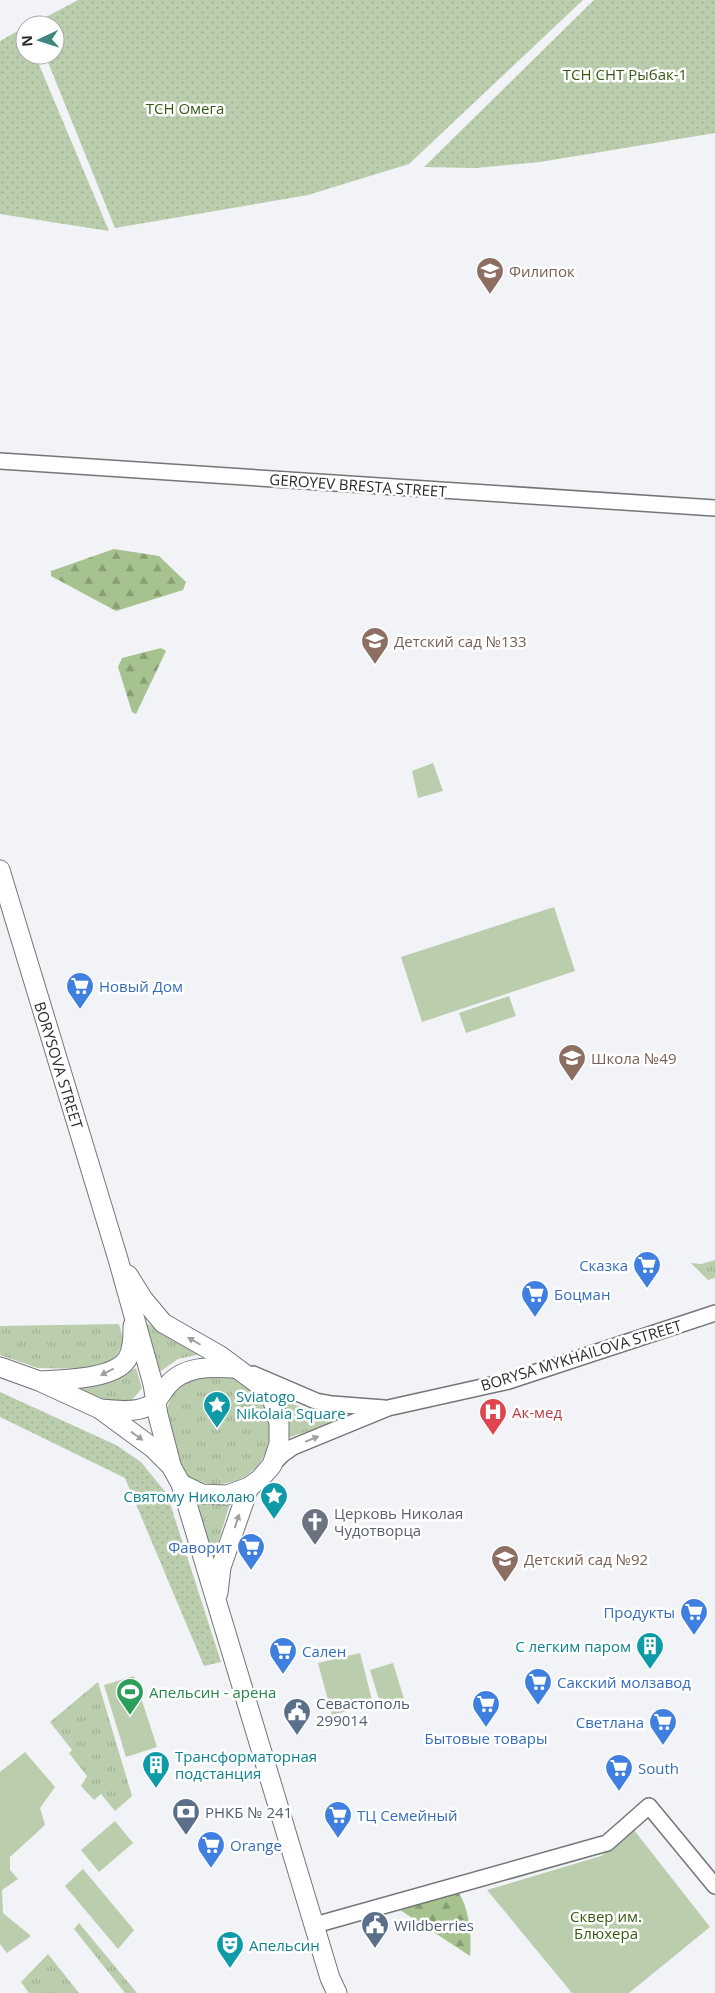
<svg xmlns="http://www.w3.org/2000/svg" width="715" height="1993" viewBox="0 0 715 1993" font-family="'Open Sans',sans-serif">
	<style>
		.grass { fill: url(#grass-tufts) }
		.forest { fill: url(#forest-firs) }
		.park { fill: #bacdad }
		.garden { fill: url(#garden-dots) }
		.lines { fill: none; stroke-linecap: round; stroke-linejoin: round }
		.minor-casing { stroke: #747579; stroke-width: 18 }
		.major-casing { stroke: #747579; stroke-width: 21 }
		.minor { stroke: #fff; stroke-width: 15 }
		.major { stroke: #fff; stroke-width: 19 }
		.oneway { fill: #a0a0a0 }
		.labels { text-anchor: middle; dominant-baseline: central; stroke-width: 5; stroke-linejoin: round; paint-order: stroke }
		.park-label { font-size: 15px; fill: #365910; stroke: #fff }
		.education-label { font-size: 15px; fill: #785e54; stroke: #fff; text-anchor: start }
		.street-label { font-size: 15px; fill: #2b2b2d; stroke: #fff }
		.shop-label { font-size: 15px; fill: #366cbe; stroke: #fff; text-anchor: start }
		.culture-label { font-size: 15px; fill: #0d838f; stroke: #fff; text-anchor: start }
		.health-label { font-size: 15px; fill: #be3a42; stroke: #fff; text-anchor: start }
		.worship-label { font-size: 15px; fill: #5b616d; stroke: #fff; text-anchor: start }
		.leisure-label { font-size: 15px; fill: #27864d; stroke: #fff; text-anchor: start }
		.service-label { font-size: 15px; fill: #4e5e75; stroke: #fff; text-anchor: start }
	</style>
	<defs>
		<pattern id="grass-tufts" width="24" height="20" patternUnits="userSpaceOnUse" patternTransform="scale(1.25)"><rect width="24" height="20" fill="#bacdad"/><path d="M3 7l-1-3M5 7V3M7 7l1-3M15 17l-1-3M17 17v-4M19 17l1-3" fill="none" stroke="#a0b095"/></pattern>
		<pattern id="forest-firs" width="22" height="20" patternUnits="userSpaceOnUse" patternTransform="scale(1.25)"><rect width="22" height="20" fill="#a5c28f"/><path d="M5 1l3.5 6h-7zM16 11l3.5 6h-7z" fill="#879e75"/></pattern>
		<pattern id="garden-dots" width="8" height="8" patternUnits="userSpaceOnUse" patternTransform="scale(1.25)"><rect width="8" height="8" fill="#bacdad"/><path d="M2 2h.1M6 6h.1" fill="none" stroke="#a0b095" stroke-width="1.8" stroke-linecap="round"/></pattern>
	</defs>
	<rect width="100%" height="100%" fill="#f1f3f7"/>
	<!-- grass -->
	<g class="grass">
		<path d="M715 1260V1278L708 1280 691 1263 701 1264Z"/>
		<path d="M143 1321 201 1354 178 1359 158 1373Z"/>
		<path d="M119 1324 124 1342 114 1359 92 1369 38 1368 0 1355V1326Z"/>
		<path d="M136 1368 142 1388 131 1401H104L70 1388 101 1385Z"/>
		<path d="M192 1376C202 1376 225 1373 234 1377 292 1402 277 1487 212 1484 201 1483 190 1477 180 1472L165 1414 171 1398 178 1384Z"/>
		<path d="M284 1401 327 1416H354L287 1438 288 1420Z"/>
		<path d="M231 1500 213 1559 196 1501Z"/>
		<path d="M98 1682 132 1796 115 1811 101 1794 94 1800 81 1786 87 1776 69 1753 72 1750 50 1722Z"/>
		<path d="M79 1923 137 1993H125L74 1929Z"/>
		<path d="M48 1954 79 1993H29L21 1982Z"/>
	</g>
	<!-- forest -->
	<g class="forest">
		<path d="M114 549 159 556 186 582 183 590 116 611 51 576V571Z"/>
		<path d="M161 648 166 651 136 714 132 712 118 667 122 658Z"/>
		<path d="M455 1889C469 1902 472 1937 470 1956L400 1910 401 1907Z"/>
	</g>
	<!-- park -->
	<g class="park">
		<path d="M433 763 443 791 418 798 412 771Z"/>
		<path d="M554 907 575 971 422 1022 401 957Z"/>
		<path d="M509 996 516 1016 466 1033 459 1013Z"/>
		<path d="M360 1653 373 1704 332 1715 318 1663Z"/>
		<path d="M393 1663 405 1702 382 1709 370 1670Z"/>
		<path d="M134 1676 157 1747 126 1757 104 1685Z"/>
		<path d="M25 1752 55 1787 40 1808 45 1825 10 1857V1870L18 1879 2 1890 3 1913 31 1936 7 1953 0 1944V1772Z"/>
		<path d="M115 1821 133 1843 99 1872 81 1850Z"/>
		<path d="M634 1830 710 1927 629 1993H572L487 1890 601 1856Z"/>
		<path d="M83 1869 134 1930 118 1949 65 1886Z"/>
	</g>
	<!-- garden -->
	<g class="garden">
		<path d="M78 0H583L409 164 308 195 115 228 45 55H55V25L33 24Z"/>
		<path d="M594 0H715V133L540 162 476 168 424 167Z"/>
		<path d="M23 28 25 55H35L109 231 0 214V41Z"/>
		<path d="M0 1392 116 1445 141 1462 167 1494 221 1662 204 1666 125 1478 0 1417Z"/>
	</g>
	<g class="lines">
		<defs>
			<g id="minor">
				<path d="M0 461 715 508"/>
				<path d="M253 1374 316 1401 332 1404 384 1408"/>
				<path d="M272 1465 283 1454 293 1447 388 1408 509 1381 715 1313"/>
				<path d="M315 1925 607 1843 649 1806 715 1886"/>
			</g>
			<g id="major">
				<path d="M0 870 118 1259 153 1384 158 1415 171 1465"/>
				<path d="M128 1275 143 1299 163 1323 219 1355 265 1389 273 1401 279 1423V1444L272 1465 260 1479 249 1487 227 1495 202 1494 181 1484"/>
				<path d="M0 1367 39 1381 100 1409 153 1448 171 1466 181 1484 330 1978 337 1993"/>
				<path d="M41 1381C63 1380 108 1379 124 1363 133 1354 133 1338 133 1326"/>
				<path d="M100 1409C114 1410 133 1413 146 1407 159 1402 159 1396 167 1386 184 1365 212 1367 235 1368"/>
				<path d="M218 1593 221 1567 249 1487"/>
			</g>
		</defs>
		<!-- minor casing -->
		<use href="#minor" class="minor-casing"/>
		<!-- major casing -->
		<use href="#major" class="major-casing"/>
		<!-- minor -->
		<use href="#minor" class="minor"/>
		<!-- major -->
		<use href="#major" class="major"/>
	</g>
	<!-- one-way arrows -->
	<defs><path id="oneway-solid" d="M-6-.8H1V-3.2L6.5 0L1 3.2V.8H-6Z" transform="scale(1.25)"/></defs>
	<g class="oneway">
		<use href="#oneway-solid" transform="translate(194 1341) rotate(-150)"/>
		<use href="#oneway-solid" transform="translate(107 1372) rotate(153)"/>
		<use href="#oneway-solid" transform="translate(137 1436) rotate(36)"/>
		<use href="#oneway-solid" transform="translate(312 1439) rotate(-22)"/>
		<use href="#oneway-solid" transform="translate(237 1521) rotate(-72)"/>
	</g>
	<!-- icons -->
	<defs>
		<symbol id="school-pin" viewBox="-11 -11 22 30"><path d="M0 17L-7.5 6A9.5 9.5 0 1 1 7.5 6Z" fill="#8d6e63" stroke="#fff"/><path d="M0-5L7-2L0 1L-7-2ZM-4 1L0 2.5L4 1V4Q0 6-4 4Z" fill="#fff"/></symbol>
		<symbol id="supermarket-pin" viewBox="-11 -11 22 30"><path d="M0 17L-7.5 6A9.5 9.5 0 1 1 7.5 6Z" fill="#3f7fe0" stroke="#fff"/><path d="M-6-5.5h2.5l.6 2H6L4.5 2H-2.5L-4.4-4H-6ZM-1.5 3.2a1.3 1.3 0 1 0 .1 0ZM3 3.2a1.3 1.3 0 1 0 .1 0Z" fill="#fff"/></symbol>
		<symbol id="sight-pin" viewBox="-11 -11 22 30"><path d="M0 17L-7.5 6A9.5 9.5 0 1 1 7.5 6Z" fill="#0f9aa8" stroke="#fff"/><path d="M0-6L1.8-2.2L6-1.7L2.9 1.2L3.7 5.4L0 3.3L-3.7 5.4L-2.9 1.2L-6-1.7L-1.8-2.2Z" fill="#fff"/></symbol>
		<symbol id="hospital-pin" viewBox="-11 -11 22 30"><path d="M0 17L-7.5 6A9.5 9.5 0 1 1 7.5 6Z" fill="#e0444e" stroke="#fff"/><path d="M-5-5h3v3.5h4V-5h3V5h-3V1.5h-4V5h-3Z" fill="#fff"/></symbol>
		<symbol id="church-pin" viewBox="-11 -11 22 30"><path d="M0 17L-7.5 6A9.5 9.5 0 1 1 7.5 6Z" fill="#6b7280" stroke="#fff"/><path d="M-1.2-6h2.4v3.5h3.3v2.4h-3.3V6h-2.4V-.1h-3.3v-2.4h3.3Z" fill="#fff"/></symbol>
		<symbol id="building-pin" viewBox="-11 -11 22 30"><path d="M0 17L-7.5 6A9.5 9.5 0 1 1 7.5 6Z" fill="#0f9aa8" stroke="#fff"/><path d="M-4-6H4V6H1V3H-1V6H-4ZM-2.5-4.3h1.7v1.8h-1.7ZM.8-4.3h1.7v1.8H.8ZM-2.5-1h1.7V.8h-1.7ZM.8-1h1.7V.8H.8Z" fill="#fff"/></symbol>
		<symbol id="stadium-pin" viewBox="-11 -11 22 30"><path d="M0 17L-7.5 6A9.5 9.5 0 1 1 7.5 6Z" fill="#2e9e5b" stroke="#fff"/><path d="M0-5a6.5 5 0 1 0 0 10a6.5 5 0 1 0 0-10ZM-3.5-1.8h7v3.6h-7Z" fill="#fff"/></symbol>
		<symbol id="civic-pin" viewBox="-11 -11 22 30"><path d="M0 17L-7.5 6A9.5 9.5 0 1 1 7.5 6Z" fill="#5c6f8a" stroke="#fff"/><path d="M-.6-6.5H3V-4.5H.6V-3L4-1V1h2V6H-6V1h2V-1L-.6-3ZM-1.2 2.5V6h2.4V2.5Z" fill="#fff"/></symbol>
		<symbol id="bank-pin" viewBox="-11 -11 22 30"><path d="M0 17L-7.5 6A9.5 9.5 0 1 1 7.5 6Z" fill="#5c6f8a" stroke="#fff"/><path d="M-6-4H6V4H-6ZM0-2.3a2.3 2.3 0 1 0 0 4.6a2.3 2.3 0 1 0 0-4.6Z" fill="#fff"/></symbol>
		<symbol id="theatre-pin" viewBox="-11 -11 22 30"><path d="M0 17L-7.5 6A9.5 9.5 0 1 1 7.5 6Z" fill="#0f9aa8" stroke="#fff"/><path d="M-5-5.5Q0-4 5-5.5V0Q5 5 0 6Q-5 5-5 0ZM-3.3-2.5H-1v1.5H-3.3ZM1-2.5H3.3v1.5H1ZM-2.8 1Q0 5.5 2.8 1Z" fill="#fff"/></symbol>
	</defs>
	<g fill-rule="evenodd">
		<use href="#school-pin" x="474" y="255" width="32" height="43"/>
		<use href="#school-pin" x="359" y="625" width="32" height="43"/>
		<use href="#supermarket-pin" x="64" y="970" width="32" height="43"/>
		<use href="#school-pin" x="556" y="1042" width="32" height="43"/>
		<use href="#supermarket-pin" x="631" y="1249" width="32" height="43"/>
		<use href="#supermarket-pin" x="519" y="1278" width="32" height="43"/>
		<use href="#sight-pin" x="201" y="1389" width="32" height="43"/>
		<use href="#hospital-pin" x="477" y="1396" width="32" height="43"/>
		<use href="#sight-pin" x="258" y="1480" width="32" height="43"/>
		<use href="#church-pin" x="299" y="1506" width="32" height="43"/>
		<use href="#supermarket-pin" x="235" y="1531" width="32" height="43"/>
		<use href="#school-pin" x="489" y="1543" width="32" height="43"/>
		<use href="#supermarket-pin" x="678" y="1596" width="32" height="43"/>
		<use href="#building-pin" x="634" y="1630" width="32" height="43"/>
		<use href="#supermarket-pin" x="267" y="1635" width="32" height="43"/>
		<use href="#supermarket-pin" x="522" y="1666" width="32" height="43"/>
		<use href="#stadium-pin" x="114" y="1676" width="32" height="43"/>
		<use href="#supermarket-pin" x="470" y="1688" width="32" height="43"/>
		<use href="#civic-pin" x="281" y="1696" width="32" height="43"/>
		<use href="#supermarket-pin" x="647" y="1706" width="32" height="43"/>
		<use href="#building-pin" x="140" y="1749" width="32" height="43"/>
		<use href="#supermarket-pin" x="603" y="1752" width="32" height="43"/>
		<use href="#bank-pin" x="170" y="1796" width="32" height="43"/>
		<use href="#supermarket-pin" x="322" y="1799" width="32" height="43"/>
		<use href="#supermarket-pin" x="195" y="1829" width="32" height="43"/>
		<use href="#civic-pin" x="359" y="1909" width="32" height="43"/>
		<use href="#theatre-pin" x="214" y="1929" width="32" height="43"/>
	</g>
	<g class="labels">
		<!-- park labels -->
		<g class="park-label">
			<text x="625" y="74">ТСН СНТ Рыбак-1</text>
			<text x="185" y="108">ТСН Омега</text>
			<text x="606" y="1916">Сквер им.<tspan x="606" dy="17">Блюхера</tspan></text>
		</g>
		<!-- education labels -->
		<g class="education-label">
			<text x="509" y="271">Филипок</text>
			<text x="394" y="641">Детский сад №133</text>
			<text x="591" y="1058">Школа №49</text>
			<text x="524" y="1559">Детский сад №92</text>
		</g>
		<!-- street labels -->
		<g class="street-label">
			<text transform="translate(358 485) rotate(4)">GEROYEV BRESTA STREET</text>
			<text transform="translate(59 1065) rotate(73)">BORYSOVA STREET</text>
			<text transform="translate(581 1355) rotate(-17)">BORYSA MYKHAILOVA STREET</text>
		</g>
		<!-- shop labels -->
		<g class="shop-label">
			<text x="99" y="986">Новый Дом</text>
			<text x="628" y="1265" text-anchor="end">Сказка</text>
			<text x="554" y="1294">Боцман</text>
			<text x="232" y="1547" text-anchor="end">Фаворит</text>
			<text x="675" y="1612" text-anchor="end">Продукты</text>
			<text x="302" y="1651">Сален</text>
			<text x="557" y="1682">Сакский молзавод</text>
			<text x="644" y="1722" text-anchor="end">Светлана</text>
			<text x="486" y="1738" text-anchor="middle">Бытовые товары</text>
			<text x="638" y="1768">South</text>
			<text x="357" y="1815">ТЦ Семейный</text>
			<text x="230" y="1845">Orange</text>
		</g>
		<!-- culture labels -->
		<g class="culture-label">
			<text x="236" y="1396">Sviatogo<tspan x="236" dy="17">Nikolaia Square</tspan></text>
			<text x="255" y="1496" text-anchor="end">Святому Николаю</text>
			<text x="631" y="1646" text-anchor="end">С легким паром</text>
			<text x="175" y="1756">Трансформаторная<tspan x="175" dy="17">подстанция</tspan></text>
			<text x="249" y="1945">Апельсин</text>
		</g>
		<!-- health labels -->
		<g class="health-label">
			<text x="512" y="1412">Ак-мед</text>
		</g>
		<!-- worship labels -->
		<g class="worship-label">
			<text x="334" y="1513">Церковь Николая<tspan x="334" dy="17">Чудотворца</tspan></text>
		</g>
		<!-- leisure labels -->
		<g class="leisure-label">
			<text x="149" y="1692">Апельсин - арена</text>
		</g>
		<!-- service labels -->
		<g class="service-label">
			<text x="316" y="1703">Севастополь<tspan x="316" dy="17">299014</tspan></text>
			<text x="205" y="1812">РНКБ № 241</text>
			<text x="394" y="1925">Wildberries</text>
		</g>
	</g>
	<!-- north arrow -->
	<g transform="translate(40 40) rotate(266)"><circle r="24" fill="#ffffff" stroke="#aaaaab"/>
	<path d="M0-4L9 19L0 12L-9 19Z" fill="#40867e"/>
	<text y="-8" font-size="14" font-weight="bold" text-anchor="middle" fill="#2b2b2d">N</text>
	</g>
</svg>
